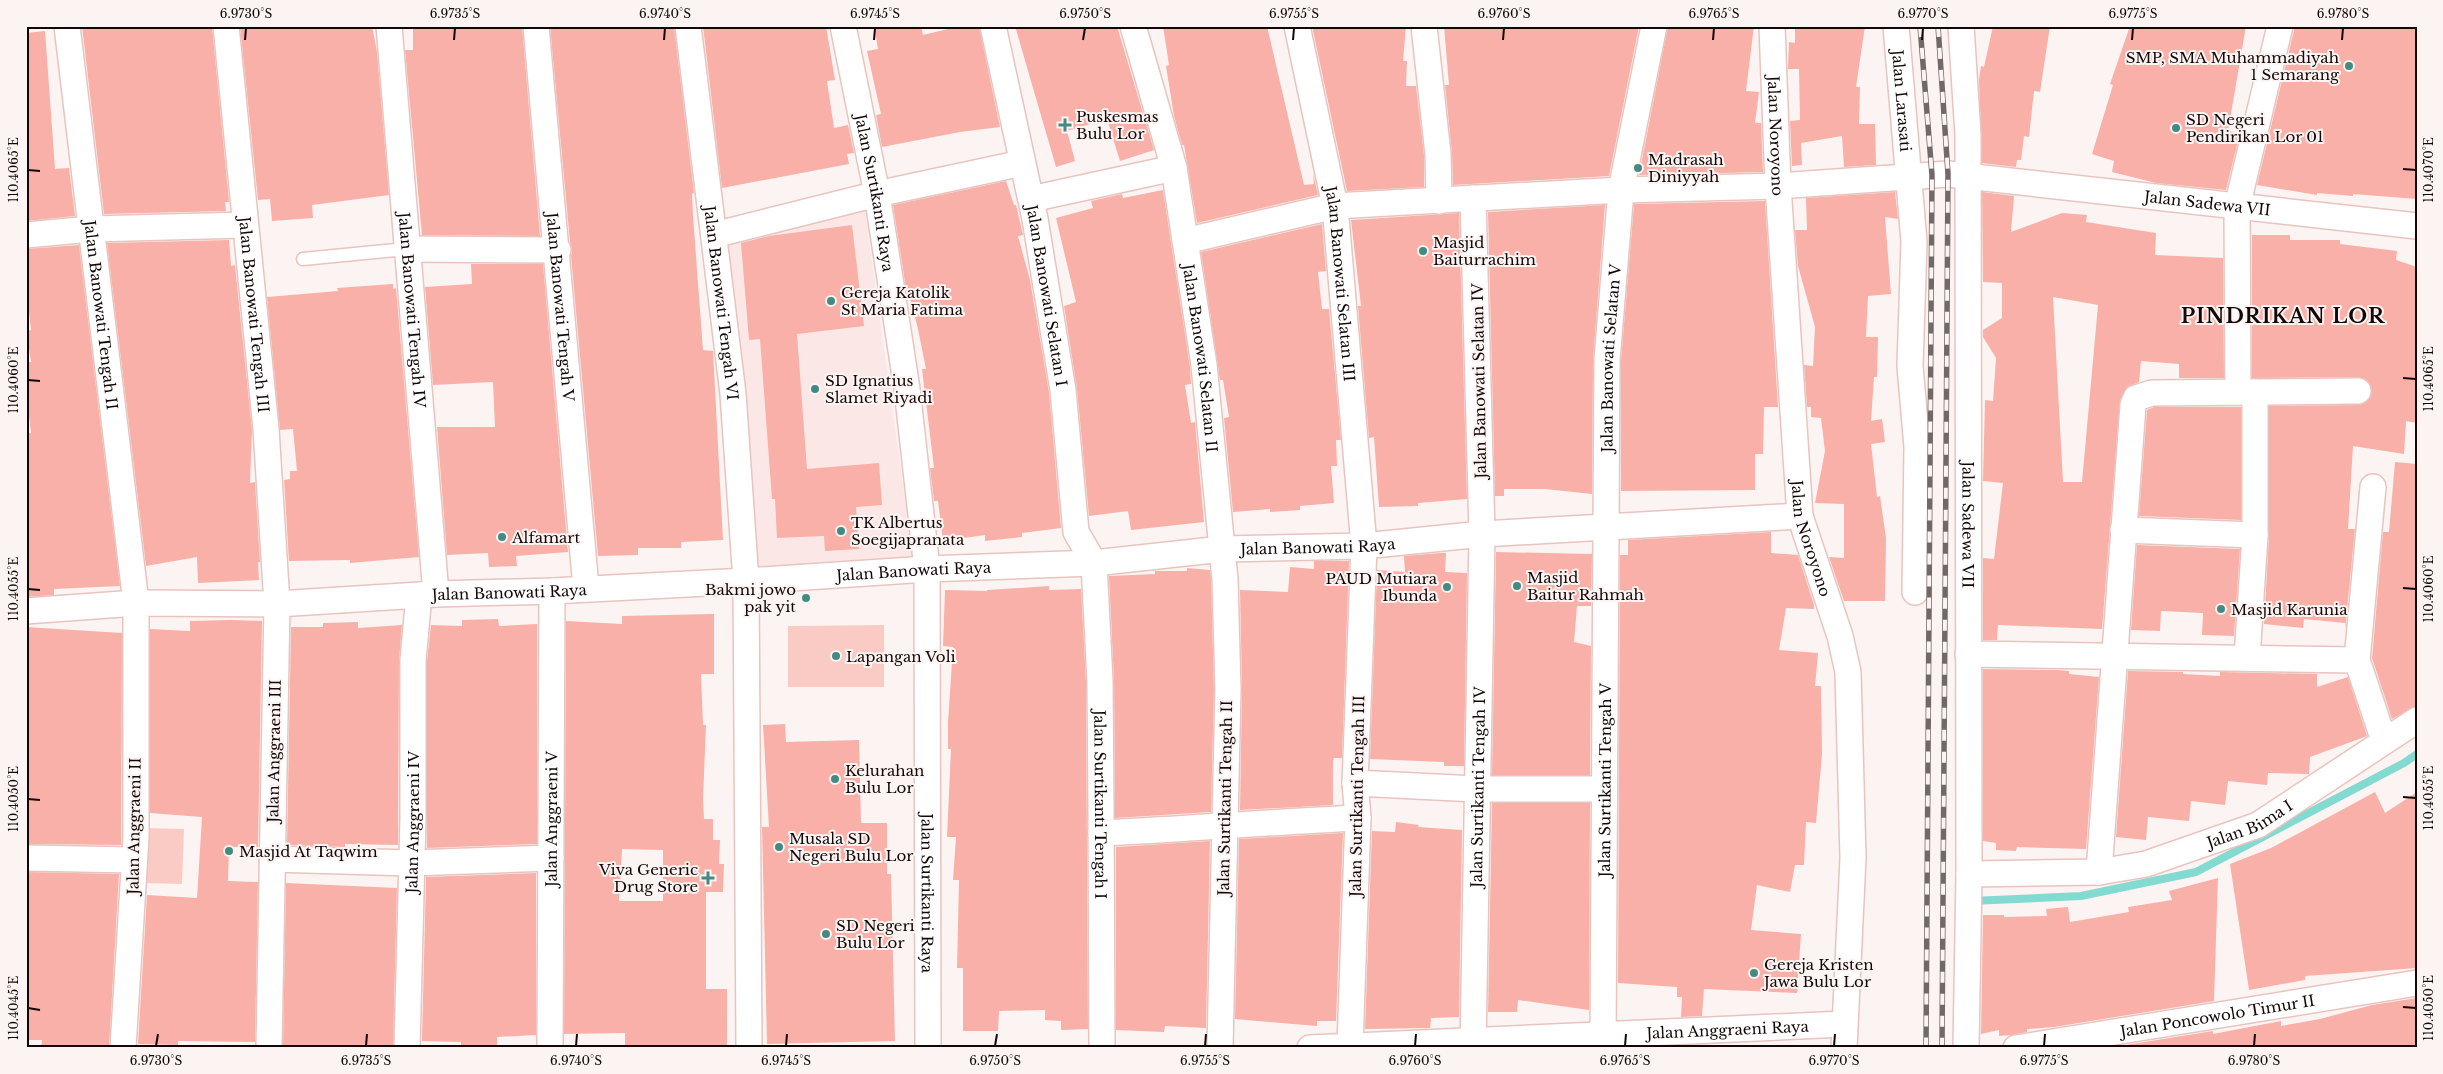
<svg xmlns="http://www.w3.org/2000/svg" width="2443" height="1074" viewBox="0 0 2443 1074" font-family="'Libre Baskerville',serif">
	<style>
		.built { fill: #fbe8e6 }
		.green { fill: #facbc5 }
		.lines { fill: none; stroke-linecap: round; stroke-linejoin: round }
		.stream { stroke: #83dad1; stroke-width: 8 }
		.building { fill: #f8b0a8; fill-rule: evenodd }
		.lane-casing { stroke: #e8c4bf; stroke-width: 15 }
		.street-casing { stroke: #e8c4bf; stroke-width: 28 }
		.lane { stroke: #fff; stroke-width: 12 }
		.street { stroke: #fff; stroke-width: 25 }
		.rail-casing { stroke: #726867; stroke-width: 5.5 }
		.rail { stroke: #fcf4f3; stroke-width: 4; stroke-dasharray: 11; stroke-linecap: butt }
		.ticks { fill: none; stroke: #130807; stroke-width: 2 }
		.poi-dot { fill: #438a83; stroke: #fcf4f3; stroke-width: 2 }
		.labels { text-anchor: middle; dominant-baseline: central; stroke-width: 4; stroke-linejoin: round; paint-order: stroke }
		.poi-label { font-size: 15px; fill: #130807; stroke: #fcf4f3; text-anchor: start }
		.street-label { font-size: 15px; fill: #130807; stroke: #fcf4f3 }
		.district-label { font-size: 20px; font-weight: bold; letter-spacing: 1px; fill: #130807; stroke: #fcf4f3 }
		.neatline { fill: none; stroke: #130807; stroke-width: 2 }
		.ticks-label { font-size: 12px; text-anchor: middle; fill: #130807 }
	</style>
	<rect width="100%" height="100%" fill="#fcf4f3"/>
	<!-- built -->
	<path class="built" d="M863 196 913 557 757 570 725 221Z"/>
	<!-- green -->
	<g class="green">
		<path d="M884 625V687H788V626Z"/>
		<path d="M144 828 184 829 182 884 142 883Z"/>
	</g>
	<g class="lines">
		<!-- stream -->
		<path class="stream" d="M1971 901 2081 896 2196 872 2404 763 2417 754"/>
	</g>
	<!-- building -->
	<g class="building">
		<path d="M82 26H212L229 202H225L226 211 104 214Z"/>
		<path d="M240 26H372L377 52 389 195 312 205 313 218 272 221 270 199 258 200Z"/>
		<path d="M413 26H522L540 236 422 235 405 50H413Z"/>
		<path d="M550 26H674L694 193 692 194 693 216 703 350 713 351 723 540 681 542V548H638V555L598 556 571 256 572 250 570 242Z"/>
		<path d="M703 26H826L835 80 827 81 834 128 848 125 854 153 847 154 849 164 722 188Z"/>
		<path d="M874 26H921L923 35 961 26H979L1000 127 960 132 882 147 876 115 881 114 867 51 878 49Z"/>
		<path d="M1015 26H1117L1154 150 1120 161 1107 119 1067 131 1075 161 1056 167Z"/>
		<path d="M1163 26H1267L1304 185 1314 184 1313 173 1318 195 1197 223 1184 145H1182L1174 116 1166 66 1169 65Z"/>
		<path d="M1312 26H1406L1403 61H1407L1406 86H1416L1424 155V187L1347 191Z"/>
		<path d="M1444 26H1639L1609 176 1453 185 1452 153 1445 85H1449Z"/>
		<path d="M1668 26H1754L1746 91 1759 92 1755 123H1761L1763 172 1639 175Z"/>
		<path d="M1795 26H1865L1856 87H1860L1859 124H1875L1876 165 1844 167 1842 136 1801 143 1802 165 1792 166 1790 121 1800 120 1799 69H1788L1789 42 1795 43Z"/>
		<path d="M1993 26H2050L2040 92 2034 91 2029 137 2024 136 2021 160H2017L2016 167 1982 163 1979 80 1981 66 1984 67Z"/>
		<path d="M2130 26H2246L2228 131 2240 133 2226 190 2156 183 2112 172 2114 161 2092 154 2113 85 2110 84Z"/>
		<path d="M2295 26H2417V199L2353 194V196L2317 193V195L2257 185Z"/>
		<path d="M45 31 55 169 69 168 75 216 26 221V33Z"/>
		<path d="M1006 181 1014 205H1016L1023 235 1018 236 1030 280 1049 392 1061 528 1022 533V537L985 541V535L943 541 938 501H934L930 468H934L922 369H926L918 329 909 295H907L893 205Z"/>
		<path d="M1163 190 1190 367 1191 384 1185 385 1191 423 1195 422 1204 522 1131 530 1128 511 1089 516 1077 389 1064 306 1076 302 1056 218 1093 208 1091 201 1122 194 1123 198Z"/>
		<path d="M1895 192 1898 219 1885 217 1891 294 1868 296 1866 337H1878L1877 377H1874L1871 421 1882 419 1885 442 1871 444 1877 497 1880 496 1886 538 1885 601H1844L1829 557 1844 558V504L1815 503 1825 451 1821 418 1811 417V407H1807L1804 365 1813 366 1815 327 1798 266 1795 230H1807L1806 198Z"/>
		<path d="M1982 192 2014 196 2011 232 2062 213 2087 215 2086 222 2156 233 2155 255 2223 258 2224 378H2179V364L2141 361 2139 382 2127 387 2120 400 2102 629 1998 625 1997 640H1983V558L1994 559 2003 483 1983 481 1985 400 1993 401 1996 358 1983 337V330L2002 318V283L1983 282ZM2053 297 2098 305 2082 482H2063Z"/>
		<path d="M1765 201 1778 407H1764L1763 454H1755V490L1621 491V361L1634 204Z"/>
		<path d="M1605 205 1593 360 1592 494 1545 489H1504V496H1495L1488 212Z"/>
		<path d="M1459 213 1467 499 1418 503V506L1379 507 1374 437 1369 438 1358 306H1361L1351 220Z"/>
		<path d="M1322 224 1326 271 1318 272 1322 309H1329L1341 440H1336L1337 466H1331L1334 503 1300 506V510L1270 512V509L1233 512 1224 418 1229 417 1223 380H1220L1201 252Z"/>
		<path d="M852 225 864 326 797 334 807 469 879 463 882 505 856 507 859 549 825 551 824 536 777 538 775 499H772L760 339 749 340 741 243 769 236Z"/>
		<path d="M2252 235H2290V240H2340V244L2397 251 2396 260 2417 267V423L2406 421 2404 454 2353 446 2348 529H2355L2345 630V623L2304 619 2303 628 2264 624 2269 536V406L2359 405 2370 398 2372 390 2365 379 2358 377 2252 378Z"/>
		<path d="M229 240 231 266 235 265 252 430 250 483 255 482 260 562H258L259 580 198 583 197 557 146 566 107 243Z"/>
		<path d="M79 245 120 586 54 589V595L26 597V433H31L26 392V362H31L26 331 31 330 26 286V249Z"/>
		<path d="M471 264H543L568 552 516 556 517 566 489 567 488 553 447 555 437 427H495L493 382 433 385 425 287 472 284Z"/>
		<path d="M393 284V289L396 288 419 557 350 563V560L289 561 284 480 290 479V471H297L293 429 280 430 267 297 338 291 337 288Z"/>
		<path d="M2154 407H2241V520L2139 516 2147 410Z"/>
		<path d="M2395 462 2417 464V706L2392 719 2372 658 2383 532H2389Z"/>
		<path d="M1771 532V553L1798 555 1814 605V609L1786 608 1779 650 1818 653 1815 686H1821L1822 754 1816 823 1806 822 1804 865H1795L1790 892 1757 885 1751 930 1801 934 1797 993 1704 989 1702 1016 1681 1017 1682 997H1677V987L1618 983 1620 555H1628V540Z"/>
		<path d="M2137 545 2240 549 2234 636 2202 635 2203 613 2161 611 2160 631 2131 630Z"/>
		<path d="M1496 552 1592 554 1591 606H1577L1574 642 1591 646 1590 775H1492Z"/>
		<path d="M1440 553H1446L1445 572 1467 573 1464 766H1444V762L1370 759 1377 570 1405 572 1404 556Z"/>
		<path d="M1314 561H1349L1342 758H1334L1333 761V805L1240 810 1242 689 1240 590 1288 592 1290 567 1314 569Z"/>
		<path d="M1187 568 1210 570 1211 580 1214 689 1211 812 1115 818 1114 680 1109 576 1155 574V571H1187Z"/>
		<path d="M1049 586V590L1081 589 1086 681 1088 1029 1061 1030V1021L1045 1020V1010L999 1011 998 1031H963V968H957L959 880H953L956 837H947L951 749H948V722L953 647 943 646 945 590 987 591V590Z"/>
		<path d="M714 614V674H701L703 725H706L703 799 704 819H713V840H720L719 864H724L723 892H706V989H727V1048H625V1033L564 1034 566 621 622 624V616ZM622 849 663 850V901H619Z"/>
		<path d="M498 619 499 626 537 624V844L427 848V661L431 625 462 626V620Z"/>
		<path d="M230 620 262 621 258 847H229L228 881 258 882 255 1042 178 1041V1045L138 1044 147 895 197 898 202 817 150 813V629L190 631V621Z"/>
		<path d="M358 622V628L402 625 399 660 398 845 345 844V847L287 845 291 627H323V623Z"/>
		<path d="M26 627 122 633 121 845 26 844Z"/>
		<path d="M1983 669 2057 670 2069 671V674L2099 677 2086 849 2017 847 2016 851 1996 850V843L1983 841Z"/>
		<path d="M2128 671 2183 672V674L2220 676V672L2317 674V687L2348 677 2367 736 2310 757 2309 774 2268 773 2267 785 2228 781 2225 805 2191 801 2189 821 2148 817 2146 840 2116 837Z"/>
		<path d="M785 724 786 742 859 740 861 823H887V874H891L895 1041 767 1044 762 827H769L763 725Z"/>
		<path d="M2375 792 2385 813 2417 792V968L2305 976V980L2249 990 2230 864 2271 848Z"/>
		<path d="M1492 803H1590L1589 1010 1518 1000 1517 1012H1488Z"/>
		<path d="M1396 822 1419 825 1418 827 1462 830 1459 1017 1431 1018 1430 1028 1365 1029 1372 831 1395 832Z"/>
		<path d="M1343 833 1336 1021H1317V1026L1235 1019 1239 839Z"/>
		<path d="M1210 841 1206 1028 1165 1026 1164 1032 1116 1030V847Z"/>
		<path d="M26 872 119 874 109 1048H41L42 1040H26Z"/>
		<path d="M536 873V1035L497 1037V1048H461V1042L422 1041 426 877Z"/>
		<path d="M2218 878 2214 1001 2054 1027 2027 1029V1032L2012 1035 1999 1036V1030L1981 1034 1983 915H2004V917L2047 916 2046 909 2068 907 2070 922 2129 912 2128 907 2172 900 2169 891Z"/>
		<path d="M286 883 397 888 393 1048 283 1046Z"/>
		<path d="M2417 998V1048H2107L2213 1031V1034L2281 1021V1026L2320 1019 2372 1005Z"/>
	</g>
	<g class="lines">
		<defs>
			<path id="lane" d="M303 259 406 249"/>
			<g id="street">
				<path id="s1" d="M67 26 136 603V837L123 1048"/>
				<path id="s2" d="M226 26 266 429 277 604 269 1048"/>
				<path id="s3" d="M389 26 436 594"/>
				<path id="s4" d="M536 26 586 588"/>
				<path id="s5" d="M688 26 733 394 746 581 749 1048"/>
				<path id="s6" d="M843 26 877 194 907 389 927 569 928 1048"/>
				<path id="s7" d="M993 26 1035 219 1063 390 1076 532 1094 563 1100 681 1101 807 1102 1048"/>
				<path id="s8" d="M1133 26 1174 168 1204 365 1225 579 1228 689 1220 1048"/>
				<path id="s9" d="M1297 26 1335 206 1364 546 1355 783 1358 818 1350 1046"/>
				<path d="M1424 26 1438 154 1439 201"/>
				<path id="s10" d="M1772 26 1778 186 1800 516 1840 636 1848 672 1853 858 1844 1048"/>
				<path id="s11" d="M1896 26 1914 242 1910 366 1917 447 1915 592"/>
				<path id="s12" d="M1961 26 1968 135 1969 874 1966 1048"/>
				<path d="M1031 199 1174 168"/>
				<path d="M26 235 91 229 245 225"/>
				<path d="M714 235 877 194 1022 163"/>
				<path id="s13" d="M1185 241 1335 206 1621 190 1778 186 1948 174 2417 226"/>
				<path d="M406 249 558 250"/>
				<path d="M2238 392 2237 207 2280 26"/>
				<path d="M2123 530 2255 535"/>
				<path id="s14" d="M26 611 136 603 277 604 436 594 552 591 746 581 927 569 1094 563 1222 549 1364 546 1482 534 1800 516"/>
				<path d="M1968 654 2357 660 2384 741"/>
				<path d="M2247 658 2255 535V392"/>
				<path d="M2357 660 2373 487"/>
				<path d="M1355 783 1476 789H1604"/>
				<path d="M1101 833C1187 829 1272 822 1358 818"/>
				<path d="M26 858 134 860"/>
				<path d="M272 859 411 863 551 858"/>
				<path d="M2099 872 2133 405 2136 398 2152 393 2358 391"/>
				<path id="s15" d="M1969 874 2099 872 2146 864 2258 825 2417 720"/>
				<path id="s16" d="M407 1048 413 818V660L419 595"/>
				<path id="s17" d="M550 1048 552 591"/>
				<path id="s18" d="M1310 1048 1844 1024"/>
				<path id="s19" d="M1473 1048 1482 534 1473 198"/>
				<path id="s20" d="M1603 1048 1607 360 1621 190 1654 26"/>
				<path id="s21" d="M2016 1048 2417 983"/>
			</g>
		</defs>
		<!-- lane casing -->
		<use href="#lane" class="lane-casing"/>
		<!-- street casing -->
		<use href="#street" class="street-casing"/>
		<!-- lane -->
		<use href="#lane" class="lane"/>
		<!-- street -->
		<use href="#street" class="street"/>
		<defs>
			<g id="rail">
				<path d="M1920 26 1932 175 1926 1048"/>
				<path d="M1938 26 1948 174 1942 1048"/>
			</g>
		</defs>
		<!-- rail casing -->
		<use href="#rail" class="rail-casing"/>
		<!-- rail -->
		<use href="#rail" class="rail"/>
	</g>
	<!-- ticks -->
	<path class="ticks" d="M245 40 246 28M454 40 455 28M664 40 665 28M874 40 875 28M1083 40 1085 28M1293 40 1294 28M1503 40 1504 28M1713 40 1714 28M1922 40 1923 28M2132 40 2133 28M2342 40 2343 28M2403 169 2416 170M28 170 40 171M2403 378 2416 379M28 380 40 381M2403 588 2416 589M28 589 40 590M2403 797 2416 798M28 799 40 800M2403 1007 2416 1008M28 1008 40 1010M156 1046 158 1034M366 1046 367 1034M576 1046 577 1034M786 1046 787 1034M995 1046 997 1034M1205 1046 1206 1034M1415 1046 1416 1034M1625 1046 1626 1034M1834 1046 1835 1034M2044 1046 2045 1034M2254 1046 2255 1034"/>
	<!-- markers -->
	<g class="poi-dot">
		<circle cx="2349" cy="66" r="5"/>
		<path d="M1062.5 117.5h5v5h5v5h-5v5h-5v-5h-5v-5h5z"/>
		<circle cx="2176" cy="128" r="5"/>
		<circle cx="1638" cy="168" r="5"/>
		<circle cx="1423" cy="251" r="5"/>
		<circle cx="831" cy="301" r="5"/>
		<circle cx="815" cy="389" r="5"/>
		<circle cx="841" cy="531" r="5"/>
		<circle cx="502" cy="537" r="5"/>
		<circle cx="1517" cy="586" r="5"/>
		<circle cx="1447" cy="587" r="5"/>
		<circle cx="806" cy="598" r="5"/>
		<circle cx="2221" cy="609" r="5"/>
		<circle cx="836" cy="656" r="5"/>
		<circle cx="835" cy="779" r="5"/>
		<circle cx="779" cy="847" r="5"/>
		<circle cx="229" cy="851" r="5"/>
		<path d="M705.5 870.5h5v5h5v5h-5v5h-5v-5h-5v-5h5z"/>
		<circle cx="826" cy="934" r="5"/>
		<circle cx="1754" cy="973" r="5"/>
	</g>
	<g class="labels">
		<!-- poi labels -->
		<g class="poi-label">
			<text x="2339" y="57" text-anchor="end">SMP, SMA Muhammadiyah<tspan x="2339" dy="17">1 Semarang</tspan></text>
			<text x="1076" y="116">Puskesmas<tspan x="1076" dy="17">Bulu Lor</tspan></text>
			<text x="2186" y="119">SD Negeri<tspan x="2186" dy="17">Pendirikan Lor 01</tspan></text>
			<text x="1648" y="159">Madrasah<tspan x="1648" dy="17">Diniyyah</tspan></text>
			<text x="1433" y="242">Masjid<tspan x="1433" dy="17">Baiturrachim</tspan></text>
			<text x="841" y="292">Gereja Katolik<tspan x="841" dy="17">St Maria Fatima</tspan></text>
			<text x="825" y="380">SD Ignatius<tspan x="825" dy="17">Slamet Riyadi</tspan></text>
			<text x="851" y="522">TK Albertus<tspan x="851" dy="17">Soegijapranata</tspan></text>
			<text x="512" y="537">Alfamart</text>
			<text x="1527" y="577">Masjid<tspan x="1527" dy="17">Baitur Rahmah</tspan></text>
			<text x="1437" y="578" text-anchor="end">PAUD Mutiara<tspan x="1437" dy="17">Ibunda</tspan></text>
			<text x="796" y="589" text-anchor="end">Bakmi jowo<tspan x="796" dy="17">pak yit</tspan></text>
			<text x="2231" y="609">Masjid Karunia</text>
			<text x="846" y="656">Lapangan Voli</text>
			<text x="845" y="770">Kelurahan<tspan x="845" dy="17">Bulu Lor</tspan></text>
			<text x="789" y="838">Musala SD<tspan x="789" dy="17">Negeri Bulu Lor</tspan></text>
			<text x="239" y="851">Masjid At Taqwim</text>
			<text x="698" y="869" text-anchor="end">Viva Generic<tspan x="698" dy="17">Drug Store</tspan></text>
			<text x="836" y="925">SD Negeri<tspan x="836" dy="17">Bulu Lor</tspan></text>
			<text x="1764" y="964">Gereja Kristen<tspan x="1764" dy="17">Jawa Bulu Lor</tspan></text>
		</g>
		<!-- street labels -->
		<g class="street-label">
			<text stroke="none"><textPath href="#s11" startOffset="75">Jalan Larasati</textPath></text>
			<text stroke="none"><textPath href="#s10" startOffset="110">Jalan Noroyono</textPath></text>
			<text stroke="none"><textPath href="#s6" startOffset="170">Jalan Surtikanti Raya</textPath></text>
			<text stroke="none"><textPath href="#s13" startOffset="1029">Jalan Sadewa VII</textPath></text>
			<text stroke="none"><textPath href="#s9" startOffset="262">Jalan Banowati Selatan III</textPath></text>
			<text stroke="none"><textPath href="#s7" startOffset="275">Jalan Banowati Selatan I</textPath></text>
			<text stroke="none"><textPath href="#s5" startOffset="279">Jalan Banowati Tengah VI</textPath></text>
			<text stroke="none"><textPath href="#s4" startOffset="282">Jalan Banowati Tengah V</textPath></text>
			<text stroke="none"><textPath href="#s3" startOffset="285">Jalan Banowati Tengah IV</textPath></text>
			<text stroke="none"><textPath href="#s1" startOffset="291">Jalan Banowati Tengah II</textPath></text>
			<text stroke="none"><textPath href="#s2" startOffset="290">Jalan Banowati Tengah III</textPath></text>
			<text stroke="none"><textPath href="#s8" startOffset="340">Jalan Banowati Selatan II</textPath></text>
			<text stroke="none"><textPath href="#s20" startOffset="690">Jalan Banowati Selatan V</textPath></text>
			<text transform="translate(1479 381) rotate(-91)">Jalan Banowati Selatan IV</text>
			<text stroke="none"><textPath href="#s12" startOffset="499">Jalan Sadewa VII</textPath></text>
			<text stroke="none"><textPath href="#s10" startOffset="515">Jalan Noroyono</textPath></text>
			<text stroke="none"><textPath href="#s14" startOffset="1294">Jalan Banowati Raya</textPath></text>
			<text stroke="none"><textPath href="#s14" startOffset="889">Jalan Banowati Raya</textPath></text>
			<text stroke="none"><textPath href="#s14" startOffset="484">Jalan Banowati Raya</textPath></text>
			<text transform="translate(274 751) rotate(-89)">Jalan Anggraeni III</text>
			<text stroke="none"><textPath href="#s20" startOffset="268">Jalan Surtikanti Tengah V</textPath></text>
			<text stroke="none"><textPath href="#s19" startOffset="261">Jalan Surtikanti Tengah IV</textPath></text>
			<text transform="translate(1357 796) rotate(-89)">Jalan Surtikanti Tengah III</text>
			<text transform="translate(1225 798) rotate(-89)">Jalan Surtikanti Tengah II</text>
			<text stroke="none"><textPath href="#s7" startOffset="791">Jalan Surtikanti Tengah I</textPath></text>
			<text stroke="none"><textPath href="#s17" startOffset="229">Jalan Anggraeni V</textPath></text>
			<text stroke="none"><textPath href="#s16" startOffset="226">Jalan Anggraeni IV</textPath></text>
			<text stroke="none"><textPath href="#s15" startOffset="289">Jalan Bima I</textPath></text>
			<text transform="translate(134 826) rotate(-89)">Jalan Anggraeni II</text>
			<text stroke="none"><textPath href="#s6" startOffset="874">Jalan Surtikanti Raya</textPath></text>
			<text stroke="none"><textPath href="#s21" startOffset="204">Jalan Poncowolo Timur II</textPath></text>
			<text stroke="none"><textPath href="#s18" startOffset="418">Jalan Anggraeni Raya</textPath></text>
		</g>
		<!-- district labels -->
		<g class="district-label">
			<text x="2283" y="316">PINDRIKAN LOR</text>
		</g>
	</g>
	<!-- border -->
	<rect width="2443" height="1074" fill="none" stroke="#fcf4f3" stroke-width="55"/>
	<rect x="28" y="28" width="2388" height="1018" class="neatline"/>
	<g class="ticks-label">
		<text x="246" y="18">6.9730°S</text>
		<text x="455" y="18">6.9735°S</text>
		<text x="665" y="18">6.9740°S</text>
		<text x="875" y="18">6.9745°S</text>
		<text x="1085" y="18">6.9750°S</text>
		<text x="1294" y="18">6.9755°S</text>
		<text x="1504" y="18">6.9760°S</text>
		<text x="1714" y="18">6.9765°S</text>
		<text x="1923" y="18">6.9770°S</text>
		<text x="2133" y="18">6.9775°S</text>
		<text x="2343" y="18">6.9780°S</text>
		<text transform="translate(2429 170) rotate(-90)" y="4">110.4070°E</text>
		<text transform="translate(14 170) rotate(-90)" y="4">110.4065°E</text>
		<text transform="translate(2429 379) rotate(-90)" y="4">110.4065°E</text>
		<text transform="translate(14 380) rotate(-90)" y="4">110.4060°E</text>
		<text transform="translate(2429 589) rotate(-90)" y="4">110.4060°E</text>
		<text transform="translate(14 589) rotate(-90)" y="4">110.4055°E</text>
		<text transform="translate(2429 798) rotate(-90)" y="4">110.4055°E</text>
		<text transform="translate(14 799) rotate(-90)" y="4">110.4050°E</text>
		<text transform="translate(2429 1008) rotate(-90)" y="4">110.4050°E</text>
		<text transform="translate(14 1008) rotate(-90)" y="4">110.4045°E</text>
		<text x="156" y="1065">6.9730°S</text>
		<text x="366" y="1065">6.9735°S</text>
		<text x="576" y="1065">6.9740°S</text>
		<text x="786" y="1065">6.9745°S</text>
		<text x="995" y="1065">6.9750°S</text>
		<text x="1205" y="1065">6.9755°S</text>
		<text x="1415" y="1065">6.9760°S</text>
		<text x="1625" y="1065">6.9765°S</text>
		<text x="1834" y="1065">6.9770°S</text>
		<text x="2044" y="1065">6.9775°S</text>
		<text x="2254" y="1065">6.9780°S</text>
	</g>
</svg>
